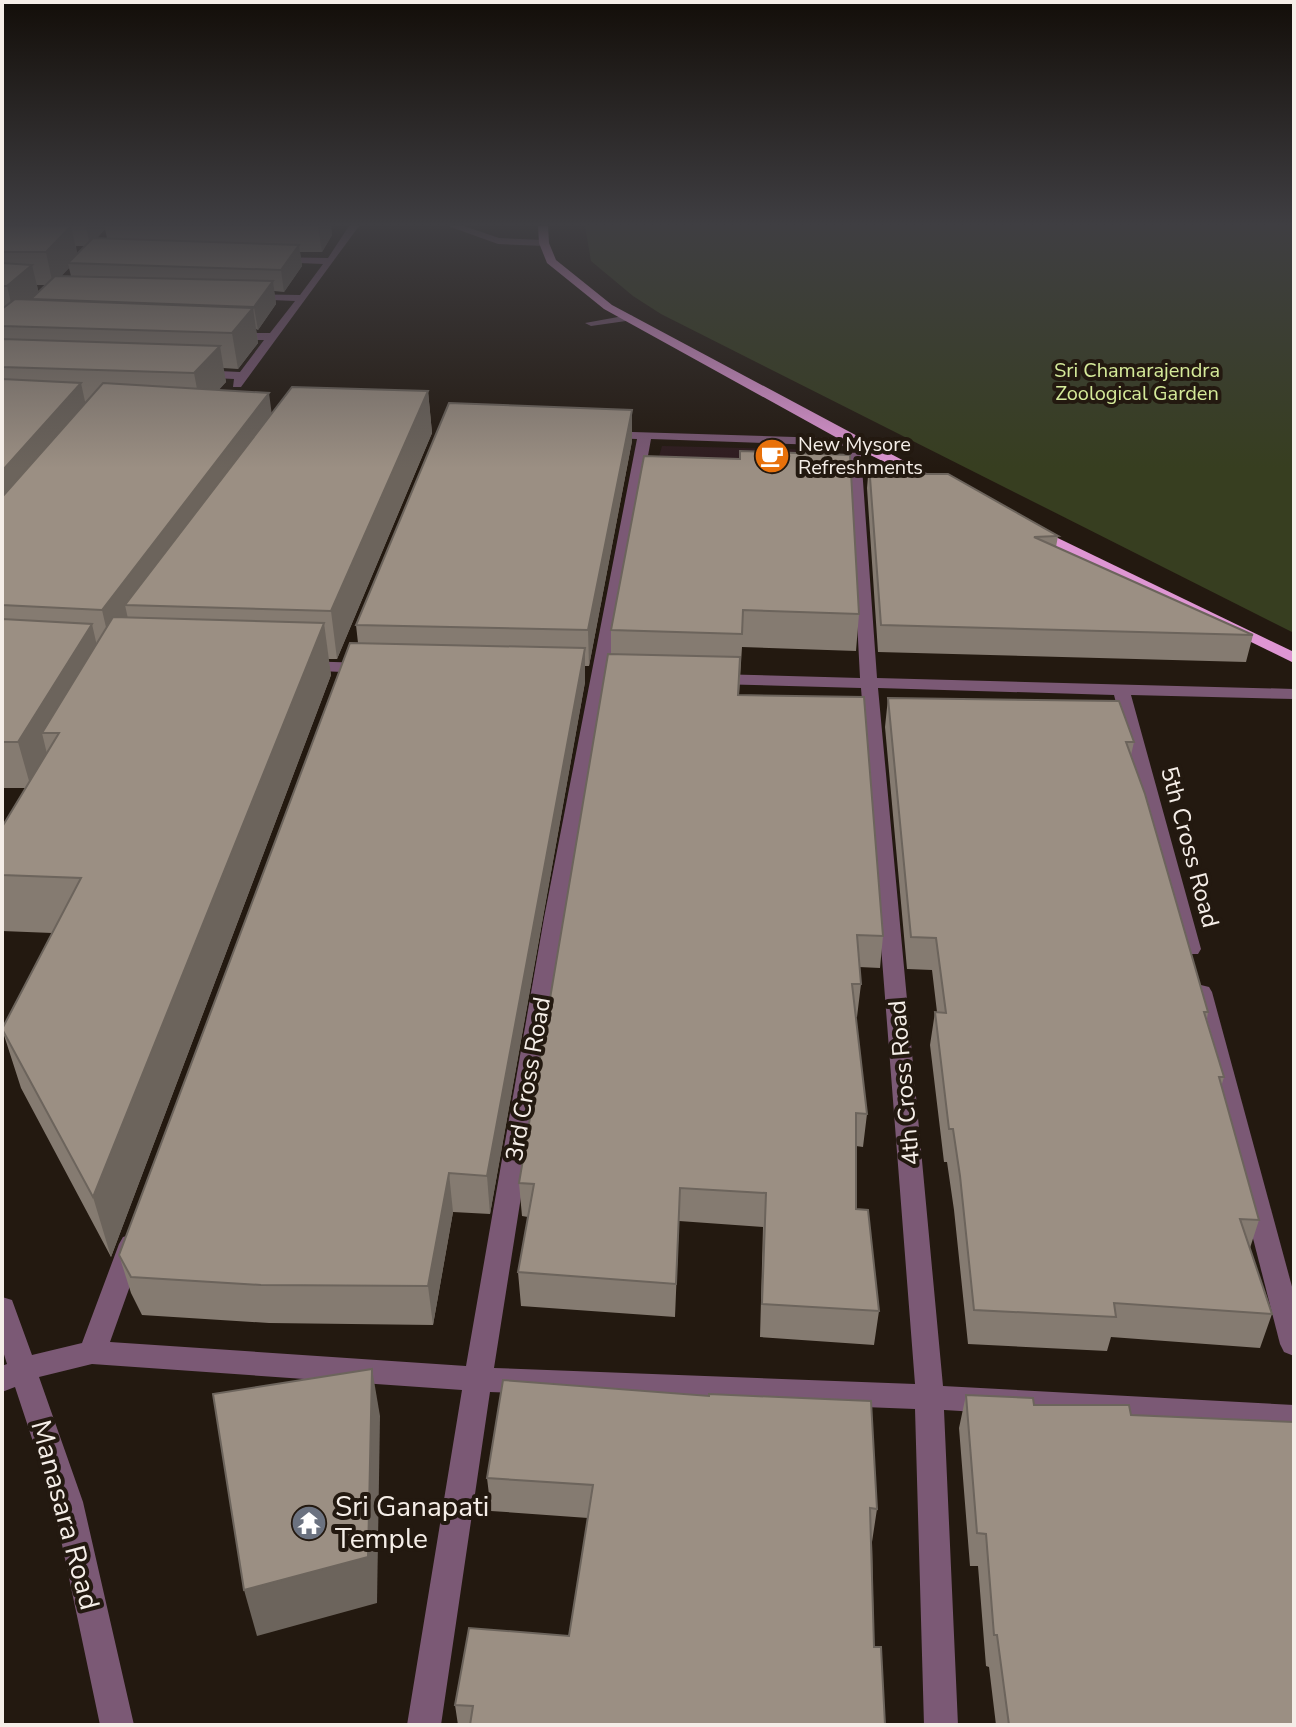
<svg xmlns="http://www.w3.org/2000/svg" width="1296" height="1727" viewBox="0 0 1296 1727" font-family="'Nunito Sans',sans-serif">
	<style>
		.commercial { fill: #2f1c1f }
		.green { fill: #373e20 }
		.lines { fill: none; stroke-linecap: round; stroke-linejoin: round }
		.minor { fill: #7b5975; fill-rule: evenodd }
		.major { fill: #de96d3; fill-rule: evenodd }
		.wall { fill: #857b71; fill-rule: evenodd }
		.shaded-wall { fill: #6c645c }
		.building { fill: #9b8f83; stroke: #6c645c; stroke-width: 2 }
		.labels { text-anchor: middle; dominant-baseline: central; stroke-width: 8; stroke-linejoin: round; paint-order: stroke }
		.far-park-label { font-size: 20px; fill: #d5ea99; stroke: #231910 }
		.far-poi-label { font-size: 20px; fill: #f5eee8; stroke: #231910; text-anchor: start }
		.street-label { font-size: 24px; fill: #f5eee8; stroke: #231910 }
		.near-poi-label { font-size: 28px; fill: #f5eee8; stroke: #231910; text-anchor: start }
		.near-street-label { font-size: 28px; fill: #f5eee8; stroke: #231910 }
	</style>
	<rect width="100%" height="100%" fill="#231910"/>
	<!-- commercial -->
	<path class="commercial" d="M662 446 824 450 826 482 657 463Z"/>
	<!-- green -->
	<path class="green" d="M585 226H1294V633L661 314 633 296 591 261Z"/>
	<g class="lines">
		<!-- minor -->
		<g class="minor">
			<path d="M349 226H359L241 387H233L234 379 194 377 192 374 198 370 240 372 264 340H231L225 336 227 333H270L295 301 250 299 246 298V294L300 295 323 264 275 262 271 261V257L328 258Z"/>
			<path d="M448 226H464L499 238 544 240 549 243 544 246 498 244Z"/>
			<path d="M629 315 633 316V320L591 326 585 323Z"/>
			<path d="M600 431 860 439 877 678 1294 689V699L1131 695 1201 949 1198 954H1182L1179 949 1114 695 878 688 943 1386 1294 1405V1431L944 1410 958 1725H924L915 1409 490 1392 441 1725H407L462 1390 92 1364 39 1377 83 1502 134 1725H100L53 1502 15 1387 2 1392V1366L7 1364 2 1348V1297L12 1300 32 1355 82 1343 119 1244 123 1237 132 1234 141 1237 145 1244 110 1342 466 1366 544 918 637 439 605 438 598 434ZM651 439 848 446 860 678 714 674 705 679 714 684 861 688 915 1384 494 1368 565 918Z"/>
			<path d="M302 661 366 663 374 668 366 673 296 670 294 666 296 662Z"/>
			<path d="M1201 985 1209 987 1212 992 1294 1294V1356L1284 1352 1280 1344 1190 992 1193 987Z"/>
		</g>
		<!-- major -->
		<g class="major">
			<path d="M538 226H548L549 243 556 260 612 305 949 485 947 488H937L850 445 604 309 547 263 539 243Z"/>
			<path d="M1035 527 1294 652V663L1030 534 1028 531Z"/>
		</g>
	</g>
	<!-- wall -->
	<g class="wall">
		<path d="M2 226H331L332 235 322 252H300L302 266 284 292 274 291 276 304 258 330 256 329 258 343 238 369 223 368 226 382 218 390 272 413 428 391 432 433 337 659H328L331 675 111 1257 21 1088 2 1029 52 933 2 931V827L26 788H2ZM105 229 107 238H97ZM76 246H85L77 254ZM69 268 71 276H61ZM37 285H46L38 292Z"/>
		<path d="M632 410V441L589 666H585V682L490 1214 453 1212 433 1325 269 1323 142 1315 131 1293 119 1255 358 643 356 625Z"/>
		<path d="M644 456 859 614 856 651 742 647 739 695 883 936 880 968 859 967 861 984 857 1017H856L867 1114 863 1147 856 1146V1209L879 1311 874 1345 760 1337 763 1227 679 1221 675 1317 521 1306 518 1272 528 1217 522 1216 519 1183 611 654V630Z"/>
		<path d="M869 464 905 474 1058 536 1056 547 1253 635 1246 662 878 652 867 488Z"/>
		<path d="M888 698 1134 742 1131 755 1208 1012 1207 1019 1224 1077 1221 1087 1259 1220 1250 1248 1272 1314 1260 1348 1111 1337 1107 1351 968 1344 954 1210 947 1162H944L930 1045 935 1012H937L932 970 907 969 885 727Z"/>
		<path d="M503 1380 877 1509 872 1542 874 1647 885 1725H458L455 1705 569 1636 588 1518 491 1511 487 1478Z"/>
		<path d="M966 1395 1034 1405 1131 1415 1294 1725H996L989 1667 986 1666 978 1566H970L959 1428Z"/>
	</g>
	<!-- shaded-wall -->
	<g class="shaded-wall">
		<path d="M71 226 78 258 68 263 69 268 53 285 46 252Z"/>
		<path d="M86 226H105V229L90 246Z"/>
		<path d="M318 226H331L332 235 322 252Z"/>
		<path d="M299 245 302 266 284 292 281 270Z"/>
		<path d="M32 265 40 298 15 320 7 286Z"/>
		<path d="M273 281 276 304 258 330 254 307Z"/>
		<path d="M253 308 258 343 238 369 232 333Z"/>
		<path d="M220 346 226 382 201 410 194 373Z"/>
		<path d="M81 383 89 420 2 522V471Z"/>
		<path d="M428 391 432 433 337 659 331 611Z"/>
		<path d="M269 393 274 431 125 605 130 628 112 653 102 610Z"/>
		<path d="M632 410V441L589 666 588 630Z"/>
		<path d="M324 623 331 675 111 1257 93 1197Z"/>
		<path d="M92 624 102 668 59 733H42L48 758 31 788 18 742Z"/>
		<path d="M585 648V682L490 1214 487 1176Z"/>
		<path d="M449 1173 453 1212 433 1325 428 1286Z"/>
		<path d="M372 1369 380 1416 377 1603 257 1636 244 1590Z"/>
	</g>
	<!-- building -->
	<g class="building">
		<path d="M2 226H71L46 252H2Z"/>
		<path d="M93 238 299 245 281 270 68 263Z"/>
		<path d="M2 263 32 265 7 286H2Z"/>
		<path d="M55 276 273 281 254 307 31 299Z"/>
		<path d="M15 299 253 308 232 333 2 326V309Z"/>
		<path d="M2 339 220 346 194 373 2 367Z"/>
		<path d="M2 379 81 383 2 471Z"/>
		<path d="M103 383 269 393 102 610 2 605V497Z"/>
		<path d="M292 387 428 391 331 611 125 605Z"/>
		<path d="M449 403 632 410 588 630 356 625Z"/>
		<path d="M740 451 850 455 859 614 743 610 742 634 611 630 644 456 740 459Z"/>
		<path d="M869 464H902L905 474H948L1058 536 1034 537 1253 635 881 625Z"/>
		<path d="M113 617 324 623 93 1197 2 1029 81 878 2 875V827L59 733H42Z"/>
		<path d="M2 619 92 624 18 742H2Z"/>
		<path d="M350 643 585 648 487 1176 449 1173 428 1286 261 1285 131 1277 119 1255Z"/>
		<path d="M608 654 740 657 738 695 864 697 883 936 857 935 861 984H852L867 1114 856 1113V1209L868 1210 879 1311 762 1304 766 1193 680 1188 676 1284 518 1272 534 1184 519 1183Z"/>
		<path d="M888 698 1119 701 1134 742H1126L1145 794 1208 1012H1204L1224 1077H1219L1259 1220 1240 1219 1272 1314 1114 1303 1116 1317 974 1310 960 1176 953 1129H949L935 1012 946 1013 936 938 911 937Z"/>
		<path d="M372 1369 368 1557 244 1590 213 1394Z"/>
		<path d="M503 1380 709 1396V1394L871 1401 877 1509 870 1508 874 1647H881L885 1725H470L473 1706 455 1705 469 1628 569 1636 593 1485 487 1478Z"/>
		<path d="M966 1395 1033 1398 1034 1405H1129L1131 1415 1294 1422V1725H1009L997 1635H994L986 1534 977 1533Z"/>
	</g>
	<!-- sky -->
	<linearGradient id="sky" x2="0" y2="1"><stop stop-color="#130e09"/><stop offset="0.48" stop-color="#3f3e42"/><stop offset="1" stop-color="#3f3e42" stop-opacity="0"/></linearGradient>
	<rect width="1296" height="468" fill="url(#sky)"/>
	<!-- icons -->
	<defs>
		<symbol id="cafe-disc" viewBox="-11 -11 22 22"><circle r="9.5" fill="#e8710a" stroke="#231910"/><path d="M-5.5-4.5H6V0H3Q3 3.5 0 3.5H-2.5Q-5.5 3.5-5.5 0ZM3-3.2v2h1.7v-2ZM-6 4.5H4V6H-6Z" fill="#fff"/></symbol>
		<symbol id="temple-disc" viewBox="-11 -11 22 22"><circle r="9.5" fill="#6b7280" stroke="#231910"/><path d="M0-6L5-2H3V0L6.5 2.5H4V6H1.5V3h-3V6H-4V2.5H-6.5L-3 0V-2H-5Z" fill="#fff"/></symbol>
	</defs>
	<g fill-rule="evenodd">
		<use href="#cafe-disc" x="752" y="436" width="40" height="40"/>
		<use href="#temple-disc" x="289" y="1503" width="40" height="40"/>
	</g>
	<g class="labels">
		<!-- far-park labels -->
		<g class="far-park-label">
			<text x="1137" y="370">Sri Chamarajendra<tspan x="1137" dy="23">Zoological Garden</tspan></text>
		</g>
		<!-- far-poi labels -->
		<g class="far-poi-label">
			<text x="798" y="444">New Mysore<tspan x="798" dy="23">Refreshments</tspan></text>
		</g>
		<!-- street labels -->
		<g class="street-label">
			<text transform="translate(1190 847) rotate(75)">5th Cross Road</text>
			<text transform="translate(528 1079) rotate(-80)">3rd Cross Road</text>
			<text transform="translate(904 1083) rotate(-95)">4th Cross Road</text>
		</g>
		<!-- near-poi labels -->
		<g class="near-poi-label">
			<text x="335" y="1507">Sri Ganapati<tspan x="335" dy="32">Temple</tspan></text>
		</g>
		<!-- near-street labels -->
		<g class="near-street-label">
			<text transform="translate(65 1515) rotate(75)">Manasara Road</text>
		</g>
	</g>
	<!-- border -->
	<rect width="1296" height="1727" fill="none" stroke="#f5eee8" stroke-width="8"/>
</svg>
